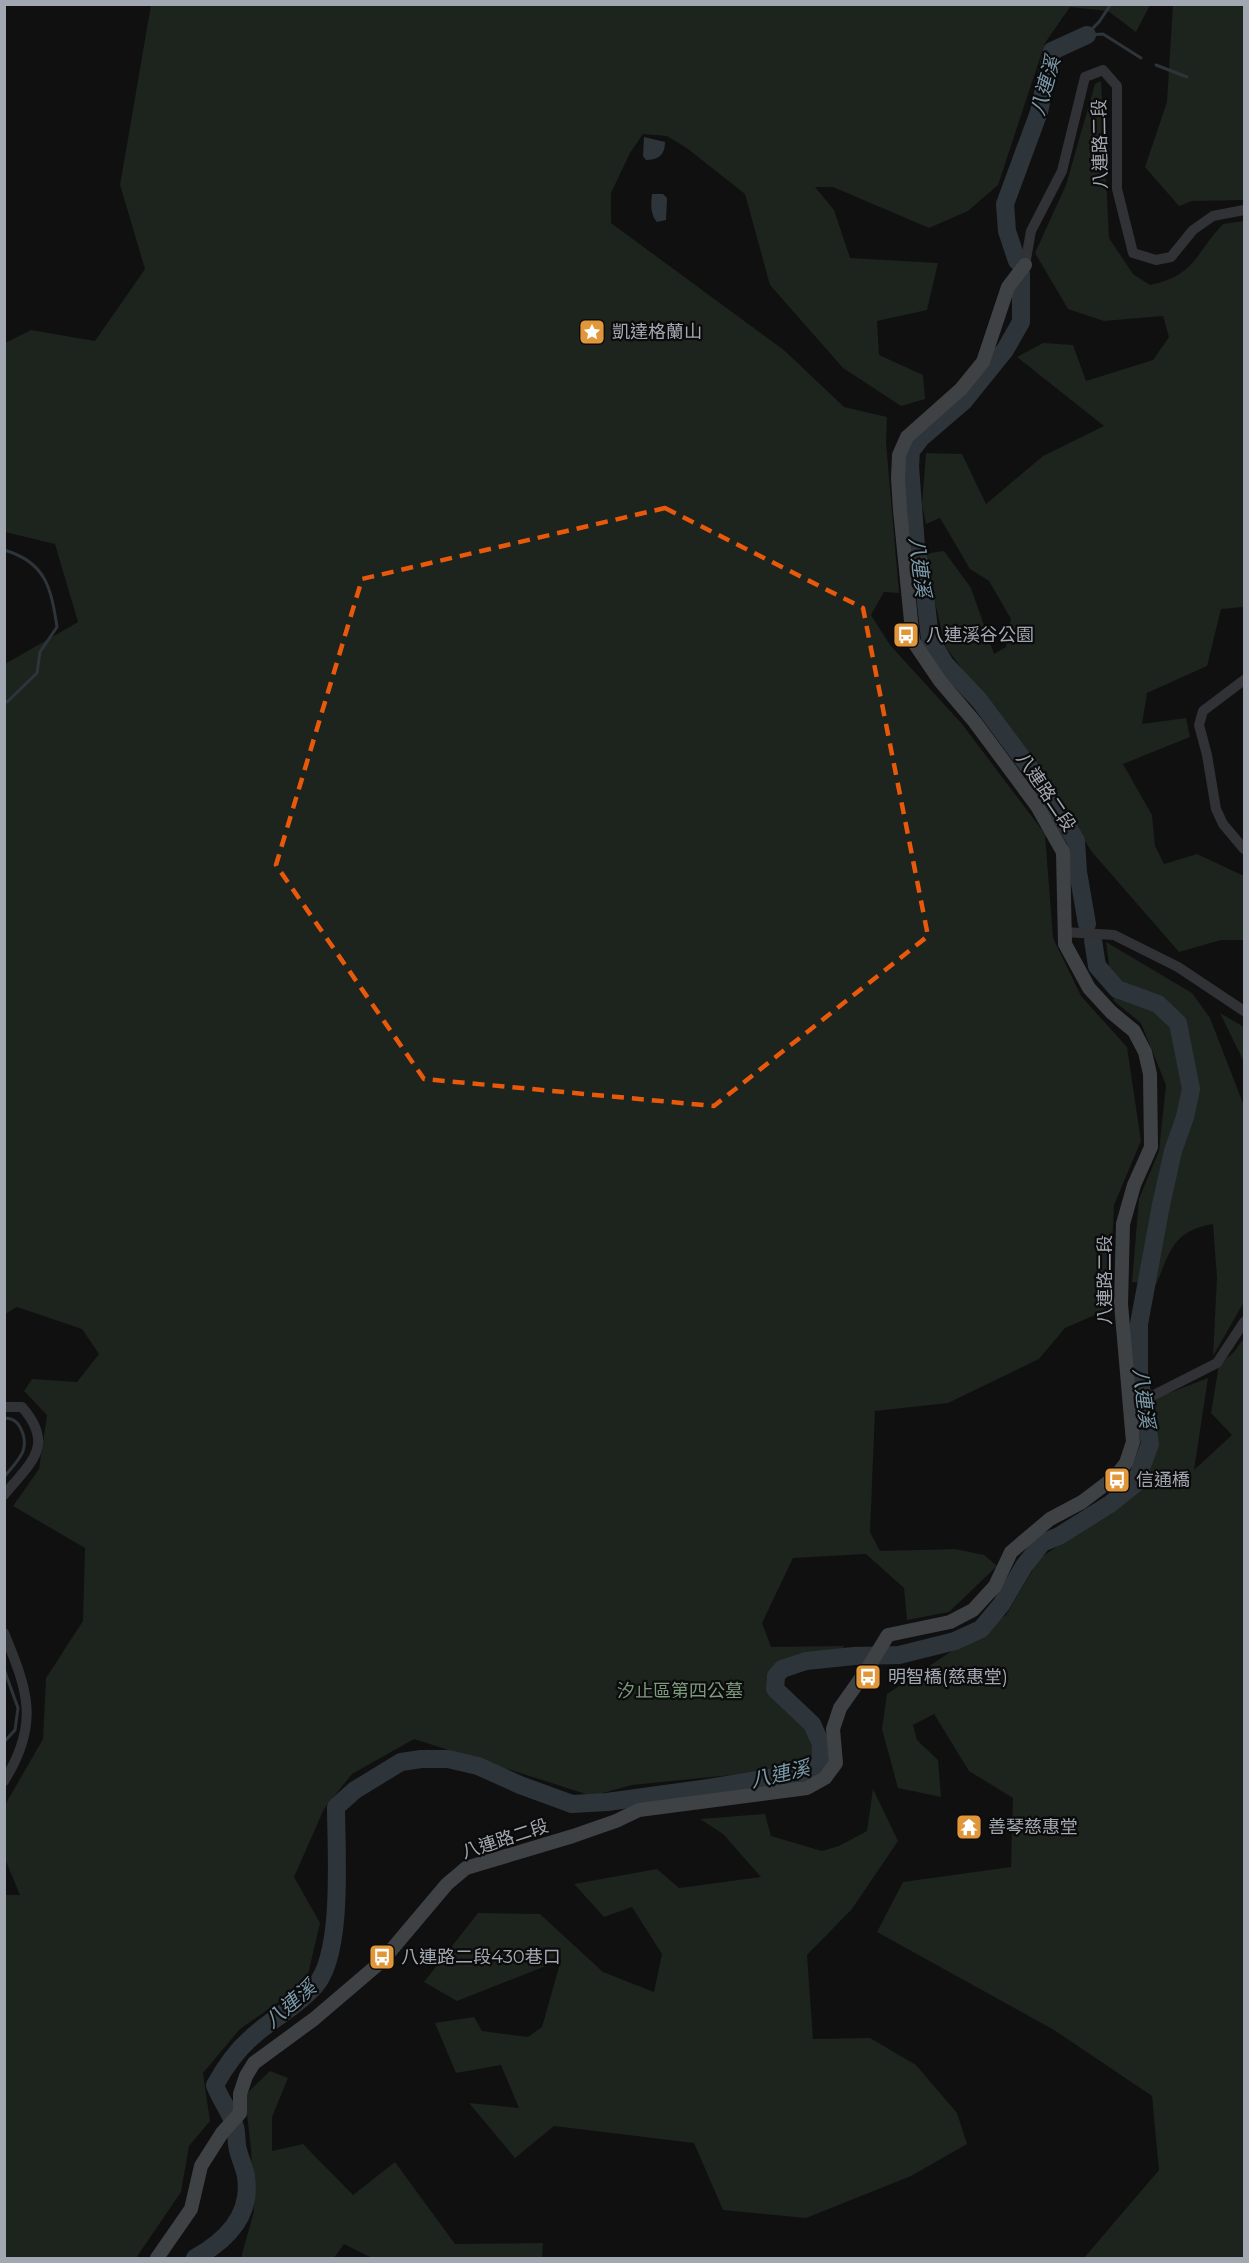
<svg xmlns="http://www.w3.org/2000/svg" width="1249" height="2263" viewBox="0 0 1249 2263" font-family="Montserrat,'Noto Sans TC',sans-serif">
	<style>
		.green { fill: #1d231d }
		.water { fill: #2d353a }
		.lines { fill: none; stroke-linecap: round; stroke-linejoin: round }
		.stream { stroke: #2d353a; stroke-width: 3 }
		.river { stroke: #2d353a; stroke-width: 18 }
		.street { stroke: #313236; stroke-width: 10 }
		.secondary { stroke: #3f4245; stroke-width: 14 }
		.marked { fill: none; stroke: #e8590c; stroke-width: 4.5; stroke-dasharray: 12 8; stroke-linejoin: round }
		.labels { text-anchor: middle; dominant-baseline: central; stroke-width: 4.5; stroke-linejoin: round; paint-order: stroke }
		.street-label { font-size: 18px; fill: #a2a8b1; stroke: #0b0b0c }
		.poi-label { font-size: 18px; fill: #a2a8b1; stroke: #0b0b0c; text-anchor: start }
		.park-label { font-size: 18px; fill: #7c9a7b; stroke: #0b0b0c }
		.water-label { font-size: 20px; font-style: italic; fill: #7b99a9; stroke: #0b0b0c }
	</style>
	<rect width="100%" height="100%" fill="#101011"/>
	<!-- green -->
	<g class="green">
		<path d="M151 5H1150L1136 32 1108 11 1070 7 1045 43 998 185 968 211 929 228 833 187H815L834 210 850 258 938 263 927 310 877 321 879 355 923 375 925 399 901 406 843 368 770 285 745 194 688 149 667 136 643 134 630 153 611 193V223L785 351 844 407 887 417 886 442 899 593 884 592 871 615 890 645 962 724 1045 834 1053 938 1081 996 1127 1047 1141 1141 1114 1205 1109 1309 1065 1328 1039 1359 948 1403 875 1411 870 1532 880 1551 955 1549 984 1555 997 1566 949 1612 907 1620 904 1588 866 1554 793 1558 762 1623 771 1647 844 1646 843 1651 779 1662 769 1673 779 1693 815 1726 819 1742 809 1757 781 1770 632 1785 592 1796 414 1739 352 1774 324 1809 294 1877 320 1923 306 1983 240 2029 203 2073 210 2121 189 2146 181 2192 136 2258H5L4 1895H20L5 1859V1805L43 1739 46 1678 83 1621 85 1548 13 1506 39 1469 47 1415 24 1391 32 1379 77 1382 99 1354 82 1329 17 1307 5 1314V664L78 622 55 544 5 532V343L31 330 95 341 145 269 120 185Z"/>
		<path d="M1173 5H1244V200L1192 201 1179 206 1145 167 1167 102Z"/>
		<path d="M1101 81 1109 238 1133 274 1150 285C1196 275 1194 255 1223 224L1244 221V607L1221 609 1207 666 1147 693 1142 724 1186 718 1190 737 1123 764 1152 815 1155 846 1164 864 1197 854 1244 876V940H1221L1179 952 1092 852 1048 784 945 646 924 554 944 551 971 588 994 654 1006 647 1011 619 989 581 970 569 940 518 926 524 922 505 926 453 962 454 986 504 1043 456 1104 426 1017 357 1043 343 1073 345 1086 381 1153 360 1169 337 1163 316 1104 321 1068 309 1035 253 1066 185 1095 84Z"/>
		<path d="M1106 942 1192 993 1210 1018 1244 1106V1302L1213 1356 1217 1278 1213 1224C1172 1231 1170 1252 1156 1285L1132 1282 1139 1199 1159 1151 1166 1085 1141 1023 1114 1001Z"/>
		<path d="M1220 1013 1244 1027V1062Z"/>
		<path d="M1244 1338V2258H1084L1159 2170 1152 2096 1054 2030 877 1932 903 1882 1011 1867 1013 1798 969 1771 934 1714 913 1725 917 1740 938 1760 941 1797 898 1788 882 1729 887 1694 1006 1615 1039 1559 1123 1500 1157 1448 1151 1400 1208 1378 1194 1470 1232 1435 1211 1413 1219 1365 1234 1352Z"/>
		<path d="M873 1789 898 1841 852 1909 807 1955 813 2039 870 2038 916 2065 957 2113 967 2144 911 2176 806 2218 723 2210 694 2143 554 2126 515 2158 469 2103 519 2108 501 2065 456 2073 435 2023 474 2017 482 2031 528 2037 542 2027 561 1960 457 2001 424 1982 478 1913 540 1914 603 1972 654 1992 662 1954 632 1907 604 1917 574 1884 657 1869 679 1888 761 1877 723 1834 700 1819 765 1814 771 1836 822 1851 839 1846 867 1831Z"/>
		<path d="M270 2071 288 2078 272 2117V2151L303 2144 353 2195 395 2162 455 2244 543 2243 542 2258H372L344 2244 334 2258H241L254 2211 251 2150 245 2095Z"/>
	</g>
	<!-- water -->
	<g class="water">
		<path d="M644 137 665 142C665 155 658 160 646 160L643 156Z"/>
		<path d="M652 194H663L667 198 666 220 657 222C650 214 651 204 652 194Z"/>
	</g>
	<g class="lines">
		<!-- stream -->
		<g class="stream">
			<path d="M1088 33 1099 22 1111 4"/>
			<path d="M1087 35 1103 34 1141 58"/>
			<path d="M1156 65 1187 77"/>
			<path d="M4 550C46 562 51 588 57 627L40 652 37 673 7 702H4"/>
			<path d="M4 1418C11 1418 17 1421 20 1427 32 1449 18 1460 4 1477"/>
			<path d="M4 1669 18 1708 15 1730 4 1742"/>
		</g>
		<!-- river -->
		<g class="river">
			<path d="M1017 261 1007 231 1005 204 1039 112 1052 51 1087 35"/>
			<path d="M1021 273V322L1005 350 963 402 921 438 911 451 910 466 916 547 925 594 930 639 945 664 979 700 1043 786 1076 841 1078 872 1087 924"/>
			<path d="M195 2258C226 2241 252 2216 246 2177 245 2168 240 2159 238 2150 236 2143 237 2134 235 2127 231 2112 220 2100 215 2085 225 2067 236 2051 251 2038 271 2019 297 2007 315 1986 344 1954 336 1850 336 1807L355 1790 401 1762 421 1759H448L478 1766 520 1785 572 1804 607 1802 709 1788 811 1771 820 1763 821 1744 812 1724 775 1689 776 1676 782 1669 806 1661 854 1656 899 1655 955 1641 981 1629 1001 1605 1024 1566 1042 1543 1059 1536 1110 1504 1135 1484 1150 1444 1139 1375V1324L1161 1205 1173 1151 1185 1117 1191 1089 1178 1023 1158 1004 1117 989 1097 966 1093 940"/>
		</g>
		<!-- street -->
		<g class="street">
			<path d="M1025 265 1031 231 1062 171 1085 77 1103 70 1117 86V189L1133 253 1156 260 1171 257 1193 230 1213 216 1244 210"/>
			<path d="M1244 680 1203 711 1199 725 1207 755 1216 809 1223 824 1244 849"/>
			<path d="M1065 932 1114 935 1178 967 1244 1011"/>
			<path d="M1128 1398 1154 1395 1217 1363 1244 1322"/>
			<path d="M4 1407H22C56 1446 30 1463 4 1495"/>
			<path d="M4 1633C28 1691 40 1724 4 1781"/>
		</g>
		<!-- secondary -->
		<path class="secondary" d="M157 2258 191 2209 201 2166 222 2133 240 2113V2094L246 2076 254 2063 314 2019 382 1961 447 1884 466 1868 573 1836 616 1821 639 1810 807 1788 825 1778 836 1763 833 1729 840 1708 866 1671 888 1635 950 1622 973 1610 995 1586 1011 1552 1050 1519 1082 1502 1115 1477 1126 1463 1133 1442 1121 1304 1123 1224 1134 1185 1151 1147 1150 1074 1145 1052 1134 1031 1111 1012 1089 988 1065 944 1063 852 1037 806 974 721 940 681 913 641 900 510 898 478 899 455 907 437 961 389 983 362 1008 287 1025 265"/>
	</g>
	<!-- marked area -->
	<path class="marked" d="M665 508 863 608 928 936 714 1106 424 1079 276 865 362 579Z"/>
	<!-- icons -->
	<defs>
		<symbol id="sight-square" viewBox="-11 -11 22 22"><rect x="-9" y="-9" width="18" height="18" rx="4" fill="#e09639" stroke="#0b0b0c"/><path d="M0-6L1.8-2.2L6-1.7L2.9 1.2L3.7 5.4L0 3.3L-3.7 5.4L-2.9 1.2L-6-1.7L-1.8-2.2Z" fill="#fff"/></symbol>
		<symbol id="bus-square" viewBox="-11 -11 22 22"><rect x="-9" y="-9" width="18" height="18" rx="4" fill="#e09639" stroke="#0b0b0c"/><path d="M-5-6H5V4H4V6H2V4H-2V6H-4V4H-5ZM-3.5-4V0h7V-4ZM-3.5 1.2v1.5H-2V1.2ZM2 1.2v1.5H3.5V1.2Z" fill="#fff"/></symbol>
		<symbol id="temple-square" viewBox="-11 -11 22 22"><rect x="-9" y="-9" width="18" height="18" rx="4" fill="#e09639" stroke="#0b0b0c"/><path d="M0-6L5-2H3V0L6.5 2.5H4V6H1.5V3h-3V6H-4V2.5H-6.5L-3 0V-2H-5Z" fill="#fff"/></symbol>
	</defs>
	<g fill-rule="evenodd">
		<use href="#sight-square" x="577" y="317" width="30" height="30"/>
		<use href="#bus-square" x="891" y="620" width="30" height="30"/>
		<use href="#bus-square" x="1102" y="1465" width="30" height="30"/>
		<use href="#bus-square" x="853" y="1662" width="30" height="30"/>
		<use href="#temple-square" x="954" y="1812" width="30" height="30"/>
		<use href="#bus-square" x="367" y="1942" width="30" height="30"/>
	</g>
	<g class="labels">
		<!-- street labels -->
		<g class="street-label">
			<text transform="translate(1100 144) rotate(-91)">八連路二段</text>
			<text transform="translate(1046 792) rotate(56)">八連路二段</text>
			<text transform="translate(1105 1280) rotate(-90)">八連路二段</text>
			<text transform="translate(505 1839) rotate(-18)">八連路二段</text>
		</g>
		<!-- poi labels -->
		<g class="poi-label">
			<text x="612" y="332">凱達格蘭山</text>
			<text x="926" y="635">八連溪谷公園</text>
			<text x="1136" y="1480">信通橋</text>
			<text x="888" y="1677">明智橋(慈惠堂)</text>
			<text x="988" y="1827">善琴慈惠堂</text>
			<text x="401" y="1957">八連路二段430巷口</text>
		</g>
		<!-- park labels -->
		<g class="park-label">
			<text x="680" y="1691">汐止區第四公墓</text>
		</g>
		<!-- water labels -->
		<g class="water-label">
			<text transform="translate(1045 86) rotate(-74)">八連溪</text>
			<text transform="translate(920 567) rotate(83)">八連溪</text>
			<text transform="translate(1144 1398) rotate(83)">八連溪</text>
			<text transform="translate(780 1774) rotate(-13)">八連溪</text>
			<text transform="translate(290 2004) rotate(-41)">八連溪</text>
		</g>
	</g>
	<!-- border -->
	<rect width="1249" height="2263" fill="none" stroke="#a2a8b1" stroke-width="12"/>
</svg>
